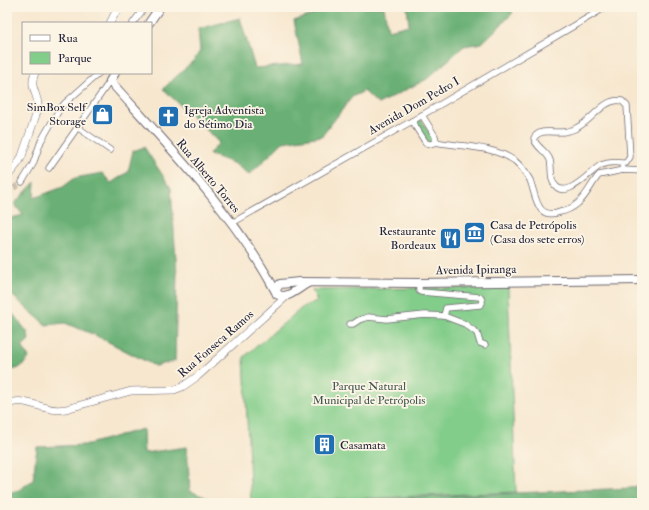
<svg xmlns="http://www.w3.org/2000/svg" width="649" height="510" viewBox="0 0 649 510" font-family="'IM FELL Double Pica',serif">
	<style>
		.green { fill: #83cd8a; stroke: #527862 }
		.forest { fill: #6ab076; stroke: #466958 }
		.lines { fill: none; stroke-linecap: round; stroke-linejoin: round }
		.minor-tunnel { stroke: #ccc0b1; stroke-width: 5.5; stroke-dasharray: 5.5 3; stroke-linecap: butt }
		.minor-casing { stroke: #6d676f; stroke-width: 7 }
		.tertiary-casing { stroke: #6d676f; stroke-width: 8 }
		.secondary-casing { stroke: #6d676f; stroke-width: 10 }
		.minor { stroke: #fff; stroke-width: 5.5 }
		.tertiary { stroke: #fff; stroke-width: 7 }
		.secondary { stroke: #fff; stroke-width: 8 }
		.labels { text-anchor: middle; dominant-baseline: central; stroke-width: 3.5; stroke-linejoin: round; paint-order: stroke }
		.street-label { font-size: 12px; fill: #22223b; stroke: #fcf5e5 }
		.poi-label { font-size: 12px; fill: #22223b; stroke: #fcf5e5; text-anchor: start }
		.park-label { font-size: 12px; fill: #3f5553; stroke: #fcf5e5 }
	</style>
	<rect width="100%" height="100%" fill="#fcf5e5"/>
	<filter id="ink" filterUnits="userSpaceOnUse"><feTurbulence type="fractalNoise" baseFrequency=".025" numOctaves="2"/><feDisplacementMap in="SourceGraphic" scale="8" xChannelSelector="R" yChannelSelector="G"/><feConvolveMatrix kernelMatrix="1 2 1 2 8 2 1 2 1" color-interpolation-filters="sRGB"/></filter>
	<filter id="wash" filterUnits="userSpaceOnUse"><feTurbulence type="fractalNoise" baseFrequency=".012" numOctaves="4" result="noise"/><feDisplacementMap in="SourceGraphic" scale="16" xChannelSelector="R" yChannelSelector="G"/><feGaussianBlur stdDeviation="0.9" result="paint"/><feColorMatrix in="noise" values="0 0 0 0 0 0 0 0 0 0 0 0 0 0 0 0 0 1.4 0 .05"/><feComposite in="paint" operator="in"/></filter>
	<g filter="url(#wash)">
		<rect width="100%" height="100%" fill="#f7e7cf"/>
		<!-- green -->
		<g class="green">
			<path d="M419 120 422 121 432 138 431 142H428L417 123Z"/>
			<path d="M419 288H508L516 492 251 503 244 357 304 306 317 301 312 290Z"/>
		</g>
		<!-- forest -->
		<g class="forest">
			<path d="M331 7H384L388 30 409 25 407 7H513L512 14 482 43 464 46 427 79 378 104 364 91 352 97 322 136 283 142 249 175 235 164 209 154 219 143 203 126 163 89 194 60 200 51 198 29 240 18 255 68 303 64 294 21 324 11Z"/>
			<path d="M144 147 171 188 177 274 175 361 155 366 95 335 65 323 46 325 7 291V219L23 215 14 204 35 182 34 198 63 187 75 178 102 173 111 183 128 172 133 151Z"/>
			<path d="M7 309 10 310 28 333 29 340 22 346 29 358C21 367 19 371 7 369Z"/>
			<path d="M143 429 144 453 187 447 190 491 220 503H7V493L19 490 33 480 37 447 85 445Z"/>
			<path d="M642 484V503H285L631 488Z"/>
		</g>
	</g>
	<g filter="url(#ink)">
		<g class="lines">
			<!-- minor-tunnel -->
			<path class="minor-tunnel" d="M7 193 22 182"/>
			<defs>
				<g id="minor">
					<path d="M133 23 145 7"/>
					<path d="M412 121 426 143C430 144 433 145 436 141L435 136 422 115"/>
					<path d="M77 127 110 150"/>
					<path d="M435 142C461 147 492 145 515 161 521 166 526 173 530 180 536 195 536 221 560 212 566 211 572 208 577 204 587 196 591 184 599 175L623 170 642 171"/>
					<path d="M622 163C615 162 608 162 601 165 590 171 564 204 553 182 550 175 552 167 550 160 547 151 535 147 534 138 540 128 554 133 563 132 569 131 574 130 578 127 593 120 604 97 622 101L627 106 630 157 626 163H622L623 170"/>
					<path d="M49 168 110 81"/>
					<path d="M22 182 33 164 41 141 59 110 65 103 99 73"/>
					<path d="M232 223 412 121 606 7"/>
					<path d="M419 283V291L421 292 480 297 482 300V303L480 305 446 308 444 316 465 324 477 333 480 343 485 345"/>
					<path d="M350 324H353L359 320 368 317 387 319 425 315 444 316"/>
				</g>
				<g id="tertiary">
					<path d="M110 23 115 13 122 7"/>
					<path d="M7 177 19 162 22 156 38 109C40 96 28 88 35 73"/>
					<path d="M7 405C20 397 33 405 47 408 53 410 60 410 66 409L131 391 174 390 182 387 198 376 288 295"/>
				</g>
				<g id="secondary">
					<path d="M149 23 160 7"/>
					<path d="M115 73 110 81C169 147 235 214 277 294"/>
					<path d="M277 294 276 289 280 284 299 282 419 283 642 280"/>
					<path d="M277 294C286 301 298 288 308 283"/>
				</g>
			</defs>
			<!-- minor casing -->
			<use href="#minor" class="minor-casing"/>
			<!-- tertiary casing -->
			<use href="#tertiary" class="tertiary-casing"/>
			<!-- secondary casing -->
			<use href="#secondary" class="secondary-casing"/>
			<!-- minor -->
			<use href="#minor" class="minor"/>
			<!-- tertiary -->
			<use href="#tertiary" class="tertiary"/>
			<!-- secondary -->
			<use href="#secondary" class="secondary"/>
		</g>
	</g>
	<!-- icons -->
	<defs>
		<symbol id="shop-square" viewBox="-11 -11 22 22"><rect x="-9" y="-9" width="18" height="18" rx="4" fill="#1f6fb2" stroke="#fcf5e5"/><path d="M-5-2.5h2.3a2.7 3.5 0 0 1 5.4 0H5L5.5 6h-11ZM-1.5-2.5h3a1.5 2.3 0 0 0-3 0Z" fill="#fff"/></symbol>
		<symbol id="church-square" viewBox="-11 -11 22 22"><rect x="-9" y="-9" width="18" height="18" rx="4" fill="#1f6fb2" stroke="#fcf5e5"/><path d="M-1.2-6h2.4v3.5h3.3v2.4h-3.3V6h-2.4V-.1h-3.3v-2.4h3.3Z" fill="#fff"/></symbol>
		<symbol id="museum-square" viewBox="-11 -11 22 22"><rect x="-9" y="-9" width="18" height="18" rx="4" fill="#1f6fb2" stroke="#fcf5e5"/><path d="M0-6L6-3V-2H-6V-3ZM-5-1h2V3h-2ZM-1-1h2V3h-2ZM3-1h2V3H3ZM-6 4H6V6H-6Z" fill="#fff"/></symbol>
		<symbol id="restaurant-square" viewBox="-11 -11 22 22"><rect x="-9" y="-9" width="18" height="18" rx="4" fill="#1f6fb2" stroke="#fcf5e5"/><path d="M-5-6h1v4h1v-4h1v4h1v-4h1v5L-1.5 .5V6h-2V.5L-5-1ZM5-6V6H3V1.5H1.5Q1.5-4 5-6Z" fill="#fff"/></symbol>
		<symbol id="building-square" viewBox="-11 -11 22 22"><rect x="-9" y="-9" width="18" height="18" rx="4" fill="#1f6fb2" stroke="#fcf5e5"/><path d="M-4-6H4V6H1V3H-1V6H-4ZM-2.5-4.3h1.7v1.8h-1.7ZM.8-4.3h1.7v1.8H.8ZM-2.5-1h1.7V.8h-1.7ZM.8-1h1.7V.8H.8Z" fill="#fff"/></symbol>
	</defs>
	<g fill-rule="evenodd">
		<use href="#shop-square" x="90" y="102" width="25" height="25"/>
		<use href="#church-square" x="156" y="104" width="25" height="25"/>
		<use href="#museum-square" x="462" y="220" width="25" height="25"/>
		<use href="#restaurant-square" x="438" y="226" width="25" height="25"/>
		<use href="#building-square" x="312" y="432" width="25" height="25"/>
	</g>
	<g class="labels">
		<!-- street labels -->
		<g class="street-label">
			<text transform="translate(414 106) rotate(-30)">Avenida Dom Pedro I</text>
			<text transform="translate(208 176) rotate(50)">Rua Alberto Torres</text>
			<text transform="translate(476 270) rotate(-1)">Avenida Ipiranga</text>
			<text transform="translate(216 344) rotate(-41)">Rua Fonseca Ramos</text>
		</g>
		<!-- poi labels -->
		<g class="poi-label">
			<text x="86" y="107" text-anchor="end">SimBox Self<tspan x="86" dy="14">Storage</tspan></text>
			<text x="184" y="110">Igreja Adventista<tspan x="184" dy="14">do Sétimo Dia</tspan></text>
			<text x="490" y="225">Casa de Petrópolis<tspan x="490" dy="14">(Casa dos sete erros)</tspan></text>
			<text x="436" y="231" text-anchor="end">Restaurante<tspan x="436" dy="14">Bordeaux</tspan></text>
			<text x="340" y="445">Casamata</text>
		</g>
		<!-- park labels -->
		<g class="park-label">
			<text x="369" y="386">Parque Natural<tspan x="369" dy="14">Municipal de Petrópolis</tspan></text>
		</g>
	</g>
	<!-- margin -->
	<rect width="649" height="510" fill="none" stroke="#fcf5e5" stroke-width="24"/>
	<!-- legend -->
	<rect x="22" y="22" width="130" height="52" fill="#fcf5e5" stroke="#a5a1a1"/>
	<rect x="30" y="35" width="20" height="6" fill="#ffffff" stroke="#a5a1a1"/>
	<text x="58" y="42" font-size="12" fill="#22223b">Rua</text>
	<rect x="30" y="52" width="20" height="12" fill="#83cd8a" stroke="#a5a1a1"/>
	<text x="58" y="62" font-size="12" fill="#22223b">Parque</text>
</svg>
